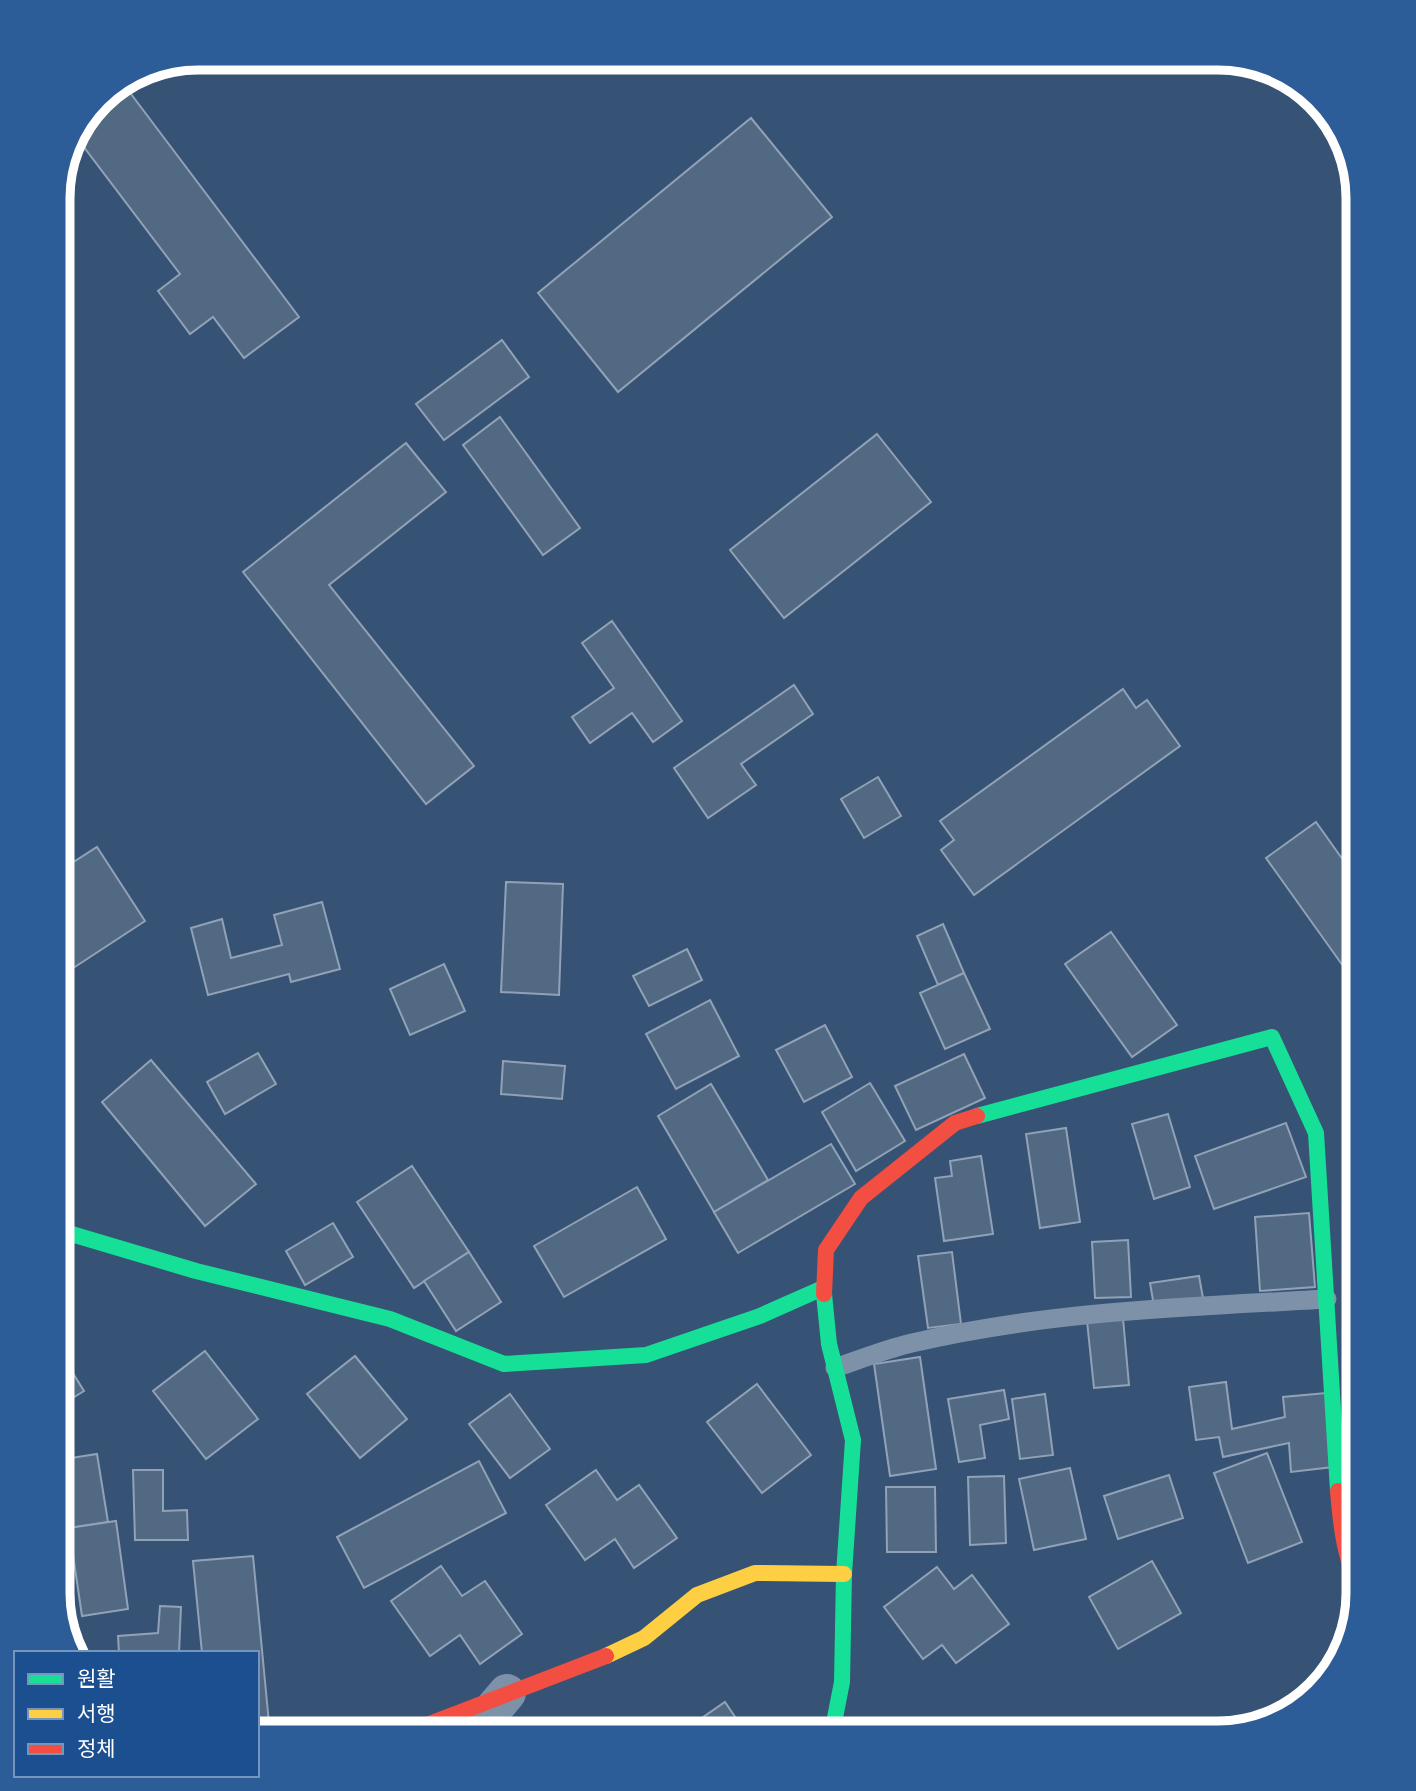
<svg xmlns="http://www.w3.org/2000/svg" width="1416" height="1791" viewBox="0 0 1416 1791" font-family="'IBM Plex Sans','Noto Sans KR',sans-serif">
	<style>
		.building { fill: #526984; stroke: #92a2b6; stroke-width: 2 }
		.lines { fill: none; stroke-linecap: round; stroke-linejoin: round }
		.lane { stroke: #7d92a8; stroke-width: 19 }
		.street { stroke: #7d92a8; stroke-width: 38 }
		.fast { stroke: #16e098; stroke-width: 16 }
		.slow { stroke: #ffcf43; stroke-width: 16 }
		.jam { stroke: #f24e42; stroke-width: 16 }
		.rim { fill: none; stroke: #fff; stroke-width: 9 }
	</style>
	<rect width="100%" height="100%" fill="#365274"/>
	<!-- building -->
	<g class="building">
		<path d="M122 82 299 317 244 358 213 317 190 334 158 291 180 274 74 134 105 93Z"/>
		<path d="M751 118 832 217 618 392 538 293Z"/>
		<path d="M502 340 529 377 444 440 416 404Z"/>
		<path d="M500 417 580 528 543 555 463 445Z"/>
		<path d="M877 434 931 502 784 618 730 550Z"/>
		<path d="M406 443 446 492 329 585 474 766 426 804 243 572Z"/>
		<path d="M612 621 682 721 653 742 632 713 590 743 572 717 614 688 582 643Z"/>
		<path d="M794 685 813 714 741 764 756 785 708 818 674 768Z"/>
		<path d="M1123 689 1136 708 1147 700 1180 746 974 895 941 850 954 840 940 821Z"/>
		<path d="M878 777 901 816 864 838 841 799Z"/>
		<path d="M1316 822 1358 881V987L1266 858Z"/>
		<path d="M97 847 145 921 58 978V872Z"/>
		<path d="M506 882 563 884 559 995 501 992Z"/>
		<path d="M322 902 340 969 291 982 289 974 208 995 191 928 222 919 231 958 282 945 274 915Z"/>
		<path d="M943 924 964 973 938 985 917 936Z"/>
		<path d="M1111 932 1177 1025 1132 1057 1065 964Z"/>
		<path d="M687 949 702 980 649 1006 633 976Z"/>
		<path d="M444 964 465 1011 410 1035 390 989Z"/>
		<path d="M964 973 990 1029 945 1049 920 993Z"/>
		<path d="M710 1000 739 1056 676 1089 646 1034Z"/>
		<path d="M825 1025 852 1077 804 1102 776 1050Z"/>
		<path d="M258 1053 276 1084 225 1114 207 1082Z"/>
		<path d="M964 1054 985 1098 916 1130 895 1086Z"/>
		<path d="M151 1060 256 1184 205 1226 102 1102Z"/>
		<path d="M503 1061 565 1066 562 1099 501 1094Z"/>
		<path d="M870 1083 905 1141 856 1171 822 1112Z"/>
		<path d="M711 1084 768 1180 714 1212 658 1116Z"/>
		<path d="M1168 1114 1190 1187 1154 1199 1132 1124Z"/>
		<path d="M1286 1123 1306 1177 1214 1209 1195 1156Z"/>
		<path d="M1066 1128 1080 1222 1040 1228 1026 1134Z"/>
		<path d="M831 1144 855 1184 738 1253 714 1212Z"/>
		<path d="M981 1156 993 1234 944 1241 935 1178 952 1176 950 1161Z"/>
		<path d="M412 1166 469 1252 414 1288 357 1202Z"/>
		<path d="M637 1187 666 1239 564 1297 534 1246Z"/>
		<path d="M1309 1213 1315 1287 1260 1291 1255 1217Z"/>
		<path d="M333 1223 353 1257 305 1285 286 1251Z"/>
		<path d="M1128 1240 1131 1297 1095 1298 1092 1242Z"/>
		<path d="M469 1252 501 1302 456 1331 424 1281Z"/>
		<path d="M952 1252 961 1324 928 1328 918 1256Z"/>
		<path d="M1199 1276 1203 1298 1154 1306 1150 1283Z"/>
		<path d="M1123 1318 1129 1385 1094 1388 1087 1321Z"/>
		<path d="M58 1349 84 1391 58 1407Z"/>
		<path d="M205 1351 258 1419 206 1459 153 1391Z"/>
		<path d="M355 1356 407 1419 360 1458 307 1394Z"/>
		<path d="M920 1357 936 1469 890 1476 874 1364Z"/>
		<path d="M1226 1382 1232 1429 1285 1417 1283 1397 1326 1393 1333 1467 1291 1472 1289 1443 1223 1457 1219 1437 1196 1440 1189 1387Z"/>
		<path d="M757 1384 811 1455 762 1493 707 1422Z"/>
		<path d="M1004 1390 1009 1419 980 1425 985 1458 959 1462 948 1399Z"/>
		<path d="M510 1394 550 1449 510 1478 469 1424Z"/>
		<path d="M1045 1394 1053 1455 1020 1459 1012 1399Z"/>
		<path d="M1267 1453 1302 1542 1248 1563 1214 1473Z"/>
		<path d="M97 1454 108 1522 69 1528 58 1460Z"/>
		<path d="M479 1461 506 1513 364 1588 337 1537Z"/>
		<path d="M1070 1468 1086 1539 1034 1550 1019 1479Z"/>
		<path d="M133 1470H163V1511L187 1510 188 1540H135Z"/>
		<path d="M596 1470 617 1500 639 1485 677 1538 634 1568 615 1539 585 1560 546 1505Z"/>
		<path d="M1169 1475 1183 1518 1118 1539 1104 1496Z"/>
		<path d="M1004 1476 1006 1543 970 1545 968 1477Z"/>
		<path d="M886 1487H935L936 1552H887Z"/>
		<path d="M116 1521 128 1609 82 1616 69 1528Z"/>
		<path d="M253 1556 269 1723 257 1724V1653H202L193 1561Z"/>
		<path d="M1152 1561 1181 1613 1118 1649 1089 1597Z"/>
		<path d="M441 1566 462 1596 485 1581 522 1634 480 1664 460 1635 430 1656 391 1601Z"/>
		<path d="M937 1567 954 1589 972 1575 1009 1624 956 1663 942 1645 923 1659 884 1607Z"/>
		<path d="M160 1606 181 1607 179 1653H119L118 1636 158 1633Z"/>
		<path d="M725 1702 746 1733H680Z"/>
		<path d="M1178 1724 1185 1733H1166Z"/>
	</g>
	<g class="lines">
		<!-- lane -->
		<path class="lane" d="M835 1368C861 1359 886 1349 912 1343 1048 1311 1188 1307 1327 1299"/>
		<!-- street -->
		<path class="street" d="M473 1733 507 1693"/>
		<!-- fast -->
		<g class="fast">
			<path d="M977 1116 1272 1037 1316 1133 1338 1491"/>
			<path d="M58 1230 196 1271 390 1319 504 1364 646 1355 760 1316 823 1288"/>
			<path d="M824 1294 829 1344 853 1440 844 1574 842 1682 832 1733"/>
		</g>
		<!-- slow -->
		<path class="slow" d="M606 1656 644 1638 697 1595 755 1573 844 1574"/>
		<!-- jam -->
		<g class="jam">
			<path d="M824 1294 826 1250 861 1198 955 1123 977 1116"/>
			<path d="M1338 1491C1340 1516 1344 1560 1358 1581"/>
			<path d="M406 1733 606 1656"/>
		</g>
	</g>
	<!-- crop -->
	<path d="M0 0H1416V1791H0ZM198 70H1218A128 128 0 0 1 1346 198V1593A128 128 0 0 1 1218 1721H198A128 128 0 0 1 70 1593V198A128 128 0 0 1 198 70Z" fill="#2d5d98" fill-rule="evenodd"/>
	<path class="rim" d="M198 70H1218A128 128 0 0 1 1346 198V1593A128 128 0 0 1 1218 1721H198A128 128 0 0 1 70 1593V198A128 128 0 0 1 198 70Z"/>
	<!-- legend -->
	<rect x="14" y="1651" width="245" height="126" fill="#1b4f8f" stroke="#7695bc" stroke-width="2"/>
	<rect x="28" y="1674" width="35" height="10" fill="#16e098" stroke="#7695bc" stroke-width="2"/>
	<text x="77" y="1686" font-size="21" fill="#ffffff">원활</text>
	<rect x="28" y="1709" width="35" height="10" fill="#ffcf43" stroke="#7695bc" stroke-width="2"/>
	<text x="77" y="1721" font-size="21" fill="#ffffff">서행</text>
	<rect x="28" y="1744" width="35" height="10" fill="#f24e42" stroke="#7695bc" stroke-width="2"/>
	<text x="77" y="1756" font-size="21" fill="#ffffff">정체</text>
</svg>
